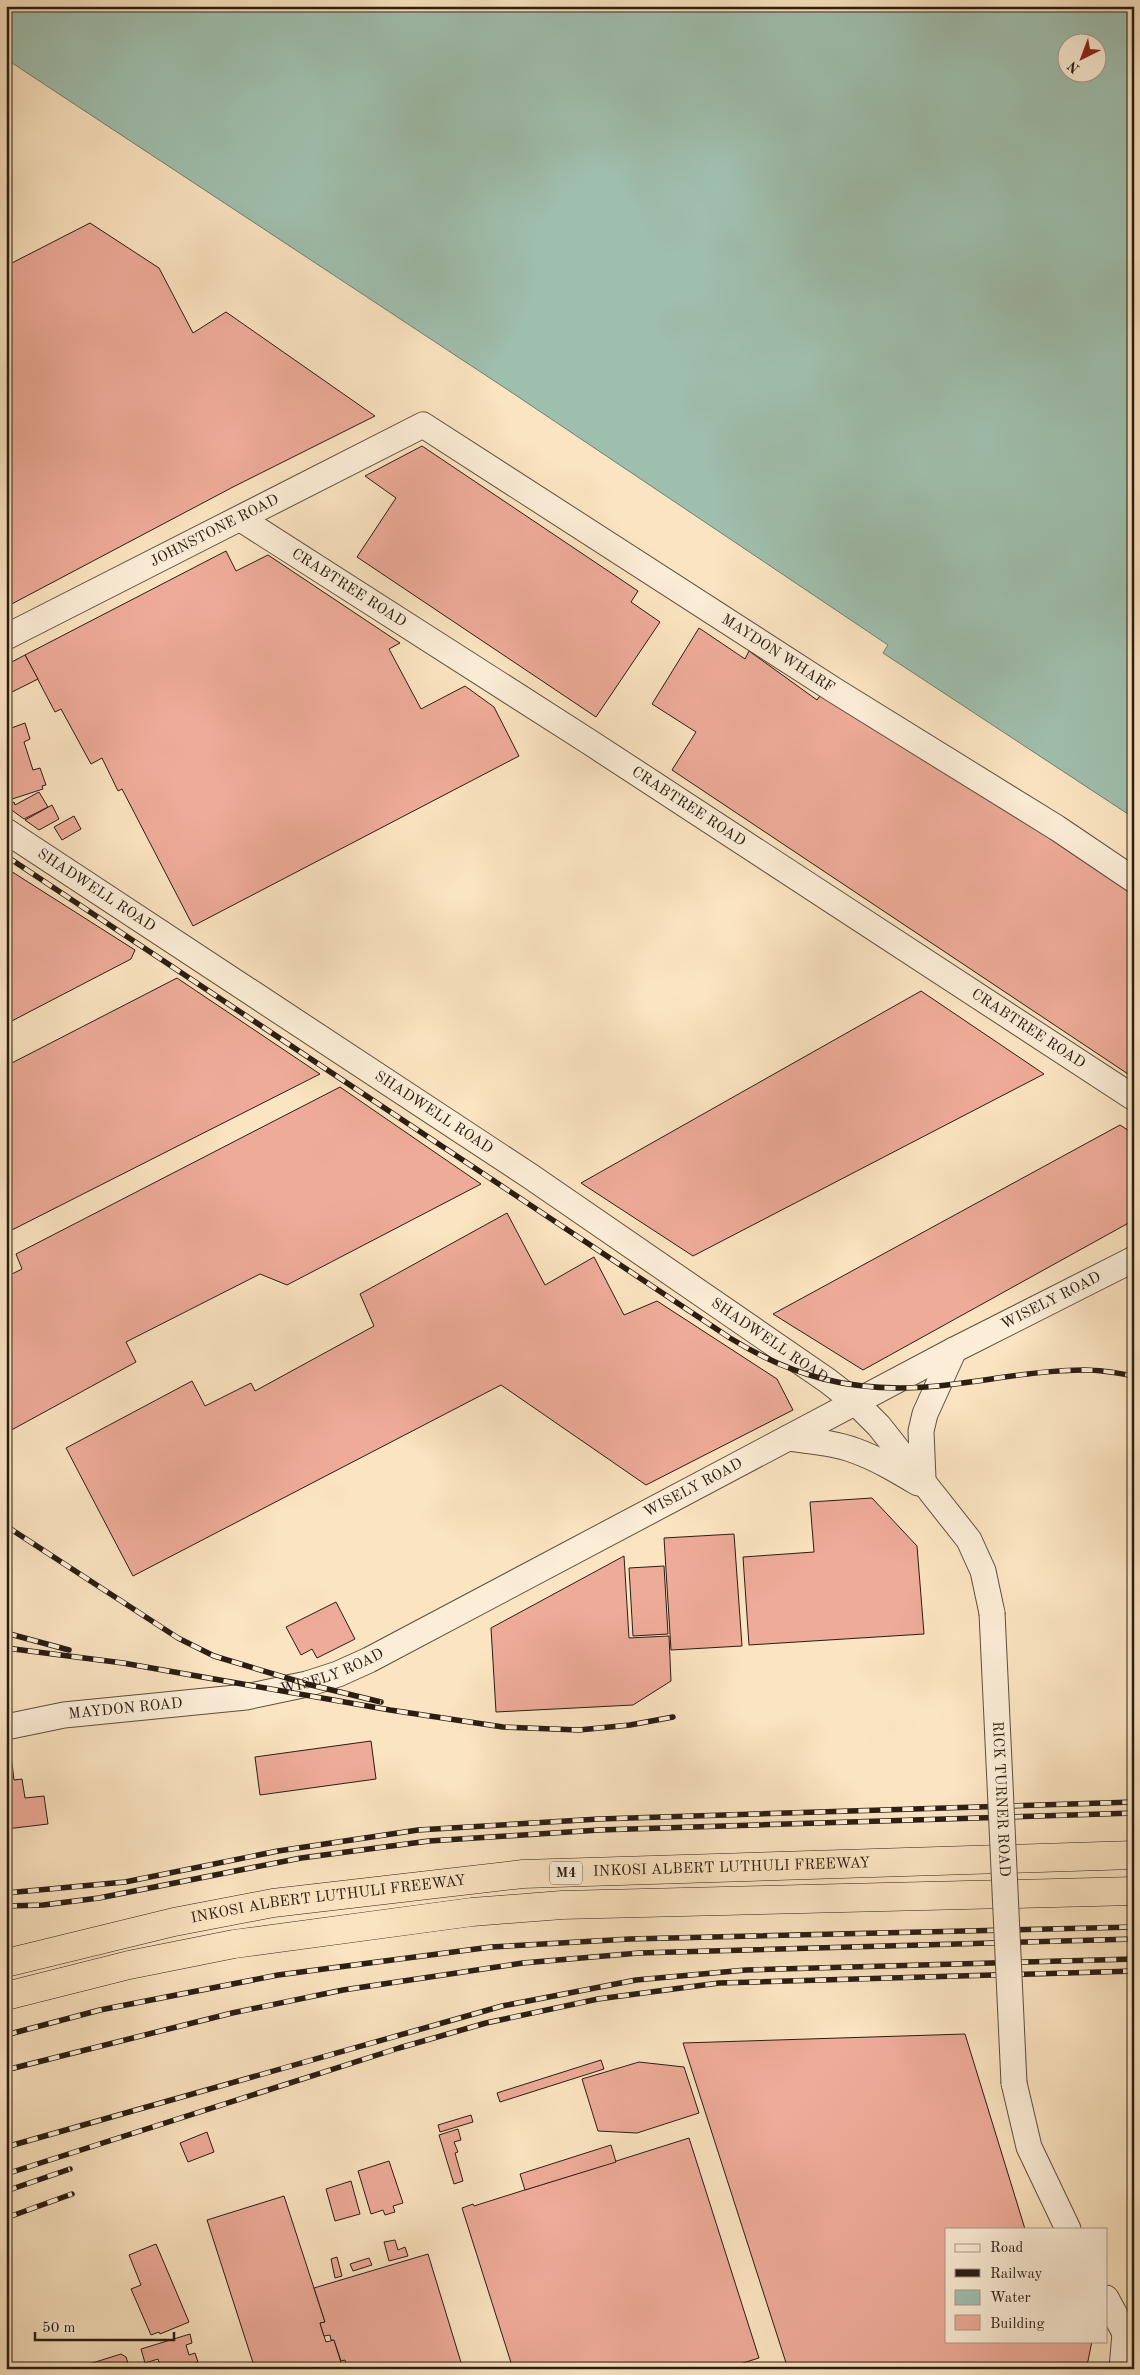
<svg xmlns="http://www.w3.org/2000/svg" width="1140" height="2375" viewBox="0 0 1140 2375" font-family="'Old Standard TT',serif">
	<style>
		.water { fill: #9fbfae; stroke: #707e70; fill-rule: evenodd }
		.building { fill: #eeab99; stroke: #2a1d13 }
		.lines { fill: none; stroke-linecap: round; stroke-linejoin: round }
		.minor-casing { stroke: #5e4f3e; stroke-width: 27 }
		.highway-casing { stroke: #2a1d13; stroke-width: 29 }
		.minor { stroke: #fcedd7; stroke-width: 25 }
		.highway { stroke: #fbe4c1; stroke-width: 28 }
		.rail-casing { stroke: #2a1d13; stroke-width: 5.5 }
		.rail { stroke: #fcedd7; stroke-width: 4; stroke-dasharray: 11; stroke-linecap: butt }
		.minor-bridge-casing { stroke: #5e4f3e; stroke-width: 27; stroke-linecap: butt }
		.minor-bridge { stroke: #fcedd7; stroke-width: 25 }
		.labels { text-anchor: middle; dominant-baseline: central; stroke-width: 4; stroke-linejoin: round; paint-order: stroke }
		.shield { fill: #fcedd7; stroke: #695b4e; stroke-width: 1 }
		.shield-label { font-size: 14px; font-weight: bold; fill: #2a1d13 }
		.street-label { font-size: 15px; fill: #2a1d13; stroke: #fcedd7 }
	</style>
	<rect width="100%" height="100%" fill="#fbe4c1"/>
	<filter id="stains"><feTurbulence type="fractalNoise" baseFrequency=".004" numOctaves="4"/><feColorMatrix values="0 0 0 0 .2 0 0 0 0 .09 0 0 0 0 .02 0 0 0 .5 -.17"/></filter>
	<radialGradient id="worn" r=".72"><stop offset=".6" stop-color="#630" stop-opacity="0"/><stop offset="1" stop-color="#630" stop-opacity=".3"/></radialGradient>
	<!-- water -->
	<path class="water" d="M6 6H1134V818L883 653 888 645 508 390 6 59ZM1068 42H1098V72H1068Z"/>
	<!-- building -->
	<g class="building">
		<path d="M90 223 159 268 193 333 226 312 375 416 233 487 6 607V266Z"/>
		<path d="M422 446 638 591 631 602 660 622 596 717 357 557 396 498 365 476Z"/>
		<path d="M226 551 236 571 268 555 400 643 389 649 421 709 465 686 494 707 519 756 193 926 122 789 118 791 102 758 91 764 61 709 55 712 25 655Z"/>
		<path d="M699 628 745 659 749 651 817 700 824 690 1134 892V1078L672 770 696 732 652 704Z"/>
		<path d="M25 655 38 679 6 695V665Z"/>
		<path d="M25 723 30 739 24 742 33 770 40 768 46 785 42 786 43 789 6 801V730Z"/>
		<path d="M39 792 48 807 24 819 6 806 14 802 15 805Z"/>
		<path d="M52 805 59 819 39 830 25 820Z"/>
		<path d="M74 816 81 829 62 840 54 827Z"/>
		<path d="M6 868 135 950 131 959 6 1024Z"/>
		<path d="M177 978 320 1074 6 1233V1066Z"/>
		<path d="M921 991 1044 1074 693 1256 581 1183Z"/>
		<path d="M340 1087 481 1184 287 1285 260 1274 126 1342 136 1362 6 1433V1277L22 1269 16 1254Z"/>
		<path d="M1120 1125 1134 1134V1220L863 1370 773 1314Z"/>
		<path d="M507 1213 545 1285 594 1257 624 1315 657 1301 777 1379 793 1410 646 1485 501 1385 133 1576 66 1448 192 1381 205 1406 251 1383 255 1391 374 1326 360 1294Z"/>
		<path d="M872 1498 917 1546 924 1634 749 1645 743 1557 814 1552 810 1502Z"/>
		<path d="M734 1534 742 1646 671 1650 664 1538Z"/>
		<path d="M624 1556 629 1638 669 1636 671 1681 633 1705 496 1712 491 1628Z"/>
		<path d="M664 1566 668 1634 633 1636 629 1568Z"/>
		<path d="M336 1602 355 1639 317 1658 312 1649 301 1655 286 1627Z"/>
		<path d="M371 1741 376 1779 260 1795 255 1757Z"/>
		<path d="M6 1754 11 1755 14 1780 22 1779 25 1798 44 1796 48 1824 6 1829Z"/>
		<path d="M965 2034 1025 2229H946V2341H1092L1088 2361 1082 2369H788L683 2043Z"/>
		<path d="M601 2060 604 2069 500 2102 497 2093Z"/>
		<path d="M639 2062 684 2067 699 2113 637 2133 598 2131 582 2079Z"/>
		<path d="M471 2115 473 2122 440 2132 438 2125Z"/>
		<path d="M458 2129 461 2140 454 2142 458 2152 455 2153 463 2181 454 2184 439 2135Z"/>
		<path d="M207 2132 214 2152 188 2162 180 2143Z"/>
		<path d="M689 2138 759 2358 723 2369H513L462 2208 473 2204 474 2206Z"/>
		<path d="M611 2145 616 2162 525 2190 520 2174Z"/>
		<path d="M389 2161 403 2203 393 2206 395 2212 385 2215 383 2210 371 2214 358 2171Z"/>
		<path d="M351 2181 360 2214 335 2221 326 2189Z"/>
		<path d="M284 2196 325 2322 320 2323 324 2336 326 2342 334 2340 343 2369H255L207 2220Z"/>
		<path d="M395 2240 398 2250 405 2247 408 2256 389 2261 384 2242Z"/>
		<path d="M156 2244 189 2322 160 2334 159 2332 151 2335 131 2289 141 2285 129 2255Z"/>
		<path d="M428 2254 463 2369H347L345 2360 341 2361 334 2340H331L330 2335 324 2336 320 2323 325 2322 314 2288Z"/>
		<path d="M337 2257 342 2276 335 2278 331 2259Z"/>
		<path d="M369 2258 372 2265 353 2271 350 2264Z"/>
		<path d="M190 2334 192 2343 186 2345 189 2355 195 2353 198 2362 192 2364 193 2369H149L160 2365 158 2359 145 2363 141 2349Z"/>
		<path d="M121 2354 126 2357 130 2369H73Z"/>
	</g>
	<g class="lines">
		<defs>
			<g id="minor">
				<path id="s1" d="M241 519 591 743 1134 1098"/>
				<path id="s2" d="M6 637 423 425 834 690 1057 828 1134 880"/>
				<path id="s3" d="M6 831 530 1176 828 1381 856 1403 879 1426 969 1540 983 1571 992 1613"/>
				<path d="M788 1438C811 1441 835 1443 856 1451 878 1459 898 1471 918 1483"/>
				<path d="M923 1479 921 1431 925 1414 954 1350"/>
				<path id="s4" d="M6 1727 64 1715 246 1697 307 1684 338 1674 369 1660 954 1350 1134 1259"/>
				<path d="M1014 2083 1029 2147 1068 2229"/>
				<path d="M1106 2298 1125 2333 1134 2343"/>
				<path d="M1122 2369 1125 2333"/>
			</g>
			<g id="highway">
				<path id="s5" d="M6 1963 174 1922 273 1903 523 1874 1134 1855"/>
				<path d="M6 1996 129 1965 234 1944 472 1912 562 1905 1134 1891"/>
			</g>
		</defs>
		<!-- minor casing -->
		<use href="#minor" class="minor-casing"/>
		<!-- highway casing -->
		<use href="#highway" class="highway-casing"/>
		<!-- minor -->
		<use href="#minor" class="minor"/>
		<!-- highway -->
		<use href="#highway" class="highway"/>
		<defs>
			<g id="rail">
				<path d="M6 856 730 1338C793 1377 851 1392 926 1387 978 1383 1032 1370 1085 1370 1101 1370 1118 1373 1134 1376"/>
				<path d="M6 1526 178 1638 214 1656 307 1684 381 1702"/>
				<path d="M6 1633 69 1650"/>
				<path d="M6 1648 123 1663 390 1710 503 1727 579 1730 630 1725 673 1717"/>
				<path d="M6 1893 125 1882 278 1851 418 1830 599 1819 1134 1802"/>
				<path d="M6 1906 43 1905 99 1898 301 1858 429 1841 599 1830 1134 1813"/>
				<path d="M6 2035 100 2010 278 1975 491 1947 630 1939 1134 1927"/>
				<path d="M6 2070 232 2013 343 1990 523 1963 639 1953 1134 1939"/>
				<path d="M6 2147 502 2006 636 1980 746 1970 1134 1959"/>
				<path d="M6 2174 399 2048 486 2023 598 1999 719 1983 1134 1971"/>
				<path d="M6 2191 70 2169"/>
				<path d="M6 2218 72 2194"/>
			</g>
		</defs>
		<!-- rail casing -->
		<use href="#rail" class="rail-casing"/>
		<!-- rail -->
		<use href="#rail" class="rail"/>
		<defs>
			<g id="minor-bridge">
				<path id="s6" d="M992 1613 1014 2083"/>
			</g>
		</defs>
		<!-- minor-bridge casing -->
		<use href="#minor-bridge" class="minor-bridge-casing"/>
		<!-- minor-bridge -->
		<use href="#minor-bridge" class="minor-bridge"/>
	</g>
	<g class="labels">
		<!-- shield labels -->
		<rect class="shield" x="550" y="1861.5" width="32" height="23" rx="4"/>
		<g class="shield-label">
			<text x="566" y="1873">M4</text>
		</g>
		<!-- street labels -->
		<g class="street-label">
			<text stroke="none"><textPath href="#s2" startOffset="234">JOHNSTONE ROAD</textPath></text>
			<text stroke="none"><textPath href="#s1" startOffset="128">CRABTREE ROAD</textPath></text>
			<text stroke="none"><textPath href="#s2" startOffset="890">MAYDON WHARF</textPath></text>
			<text stroke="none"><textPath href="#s1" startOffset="532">CRABTREE ROAD</textPath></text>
			<text stroke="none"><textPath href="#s3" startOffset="108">SHADWELL ROAD</textPath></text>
			<text stroke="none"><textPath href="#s1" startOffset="938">CRABTREE ROAD</textPath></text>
			<text stroke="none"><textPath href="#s3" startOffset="512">SHADWELL ROAD</textPath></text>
			<text stroke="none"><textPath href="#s4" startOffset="1142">WISELY ROAD</textPath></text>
			<text stroke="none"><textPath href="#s3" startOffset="918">SHADWELL ROAD</textPath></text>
			<text stroke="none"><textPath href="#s4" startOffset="738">WISELY ROAD</textPath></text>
			<text stroke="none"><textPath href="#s4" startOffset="332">WISELY ROAD</textPath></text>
			<text stroke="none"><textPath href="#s4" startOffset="121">MAYDON ROAD</textPath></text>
			<text stroke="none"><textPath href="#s6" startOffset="186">RICK TURNER ROAD</textPath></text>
			<text stroke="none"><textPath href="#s5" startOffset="734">INKOSI ALBERT LUTHULI FREEWAY</textPath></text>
			<text stroke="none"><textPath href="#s5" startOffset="329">INKOSI ALBERT LUTHULI FREEWAY</textPath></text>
		</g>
	</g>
	<!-- margin -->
	<rect width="1140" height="2375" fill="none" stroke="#fbe4c1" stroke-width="25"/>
	<rect x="8" y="8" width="1125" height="2360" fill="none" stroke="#2a1d13" stroke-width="2.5"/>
	<rect x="12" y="12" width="1115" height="2350" fill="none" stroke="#2a1d13"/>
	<!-- legend -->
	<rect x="945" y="2228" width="162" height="115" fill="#fcedd7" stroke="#a89a89"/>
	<rect x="955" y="2244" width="25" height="8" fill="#fcedd7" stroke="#a89a89"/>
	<text x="990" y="2252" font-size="15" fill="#2a1d13">Road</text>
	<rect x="955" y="2269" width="25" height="8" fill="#2a1d13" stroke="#a89a89"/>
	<text x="990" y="2278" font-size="15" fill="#2a1d13">Railway</text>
	<rect x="955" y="2290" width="25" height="15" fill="#9fbfae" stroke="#a89a89"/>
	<text x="990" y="2302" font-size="15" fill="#2a1d13">Water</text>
	<rect x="955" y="2315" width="25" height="15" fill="#eeab99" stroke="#a89a89"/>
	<text x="990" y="2328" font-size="15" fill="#2a1d13">Building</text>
	<!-- north arrow -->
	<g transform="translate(1082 58) rotate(222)"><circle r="24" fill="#fcedd7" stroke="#a89a89"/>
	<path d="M0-4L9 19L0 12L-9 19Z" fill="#8f2418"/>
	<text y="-8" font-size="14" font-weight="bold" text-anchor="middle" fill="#2a1d13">N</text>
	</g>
	<!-- scale -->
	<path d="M35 2332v8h139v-8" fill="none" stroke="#2a1d13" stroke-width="2.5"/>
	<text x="42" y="2332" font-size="15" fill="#2a1d13" stroke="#fcedd7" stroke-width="4" paint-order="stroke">50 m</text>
	<rect width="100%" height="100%" filter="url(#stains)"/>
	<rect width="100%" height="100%" fill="url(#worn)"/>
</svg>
